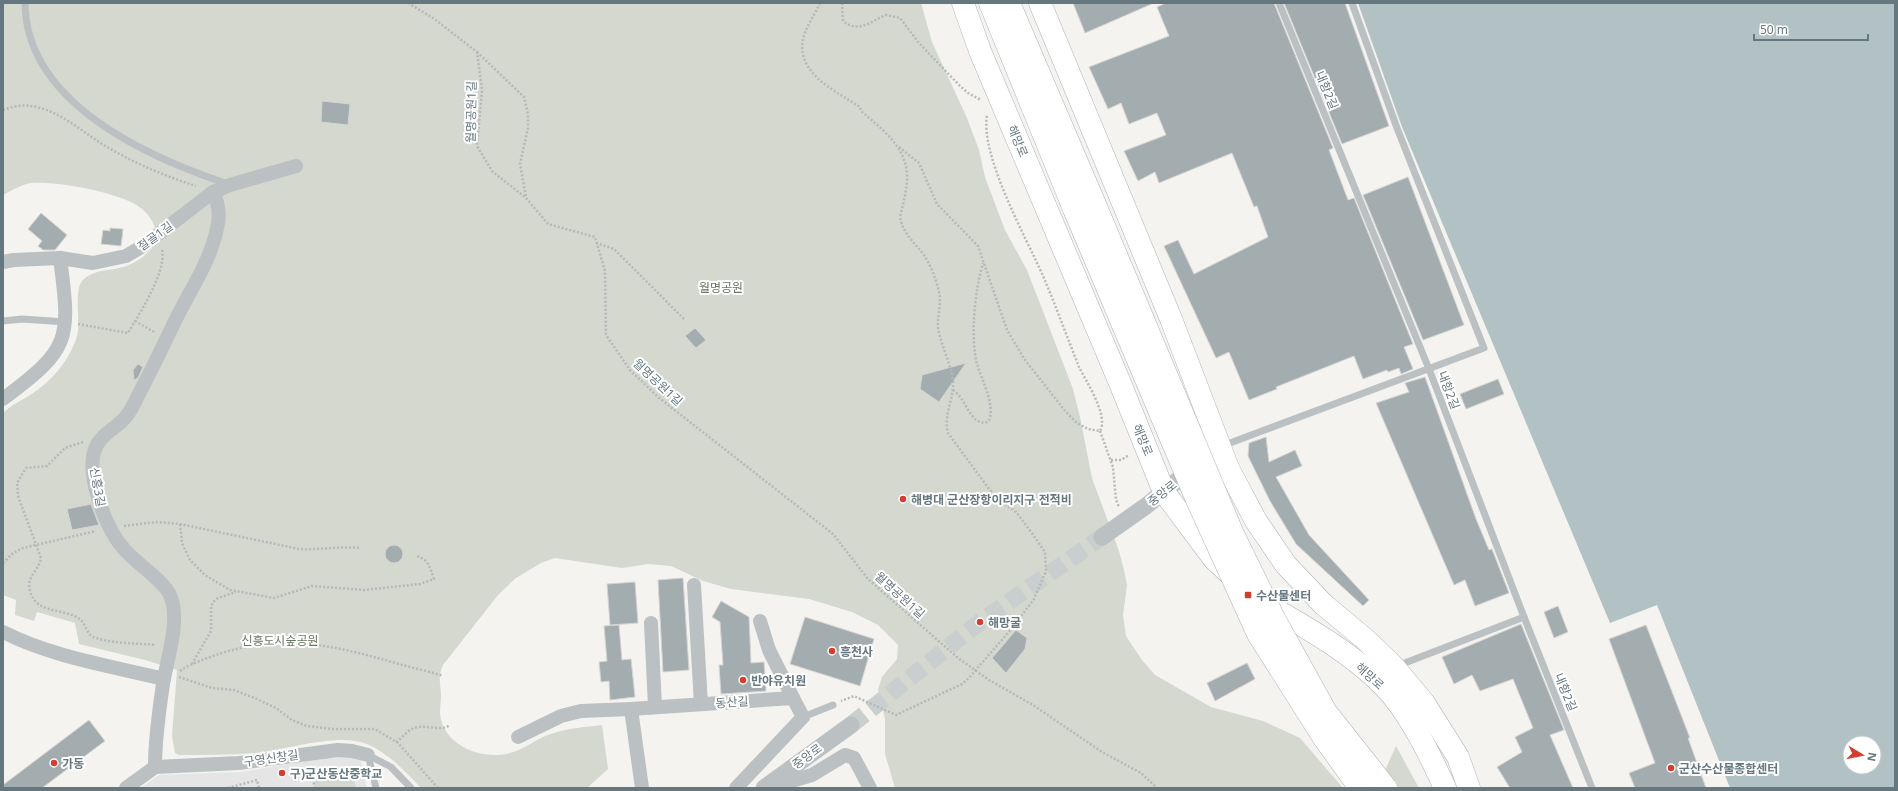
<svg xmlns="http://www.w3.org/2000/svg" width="1898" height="791" viewBox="0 0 1898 791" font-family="'Noto Sans','Noto Sans KR',sans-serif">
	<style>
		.built { fill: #e4e5e4 }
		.green { fill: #d4d8cf }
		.water { fill: #b2c1c3; fill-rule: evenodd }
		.building { fill: #a3acaf; stroke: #d5d5d3 }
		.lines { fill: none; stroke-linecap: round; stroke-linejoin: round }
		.tertiary-tunnel { stroke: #c9cece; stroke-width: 17; stroke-dasharray: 17 8; stroke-linecap: butt }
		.primary-casing { stroke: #aeb4b6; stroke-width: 23 }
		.trunk-casing { stroke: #aeb3b5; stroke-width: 23 }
		.path { stroke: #b5b9ba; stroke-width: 2.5; stroke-dasharray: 2 2; stroke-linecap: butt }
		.service { stroke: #bbc0c2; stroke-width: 7 }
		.minor { stroke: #bbc0c2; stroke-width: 14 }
		.tertiary { stroke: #bbc0c2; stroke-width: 17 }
		.primary { stroke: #fff; stroke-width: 22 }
		.trunk { stroke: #fff; stroke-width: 22 }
		.trunk-bridge-casing { stroke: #aeb3b5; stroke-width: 23; stroke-linecap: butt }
		.trunk-bridge { stroke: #fff; stroke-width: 22 }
		.poi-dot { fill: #d53e2f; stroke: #fff; stroke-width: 1.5 }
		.labels { text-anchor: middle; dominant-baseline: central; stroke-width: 4; stroke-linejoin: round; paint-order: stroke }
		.street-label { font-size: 12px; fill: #65777f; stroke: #fff }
		.park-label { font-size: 12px; fill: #6a7763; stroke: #fff }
		.poi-label { font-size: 12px; font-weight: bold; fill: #65777f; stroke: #fff; text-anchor: start }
	</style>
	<rect width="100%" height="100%" fill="#f4f3f0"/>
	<!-- built -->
	<path class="built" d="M351 757 361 761 367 788H141L159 775 241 772 322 758Z"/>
	<!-- green -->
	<g class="green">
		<path d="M3 3H921L932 42 967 118 979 150 985 177 1005 230 1027 270 1073 389 1080 417 1092 478 1119 551 1124 570 1127 585 1123 615 1126 636 1142 660 1155 675 1211 707 1263 721 1300 738 1343 788H895L885 754V719L878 689 882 677 897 659 898 645 878 625 852 612 809 599 731 589 703 581 671 566 648 564 622 568 555 558 541 563 516 578 498 595 443 665C437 677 441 684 441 697 441 702 440 707 440 712 441 745 482 761 510 753 526 749 538 737 554 733 569 728 586 727 602 725L608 769 587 788H421C405 771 388 753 367 744 339 732 286 750 255 753 230 755 204 755 179 755L175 753 172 736 177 670 145 660 79 644 75 623 37 612 34 621 15 615 16 600 3 595V413C11 405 21 401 30 395 51 382 70 360 77 336 81 322 73 290 83 280 96 267 116 272 131 264 142 259 151 250 159 241 156 227 151 214 138 206 117 192 57 181 31 183 22 184 11 191 3 195Z"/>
		<path d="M1396 746 1419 788H1377Z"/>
		<path d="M350 768 356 788H316L314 778Z"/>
	</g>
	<!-- water -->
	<path class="water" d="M1358 3H1895V788H1730L1657 605 1610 623 1402 127ZM1850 743H1874V767H1850Z"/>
	<!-- building -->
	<g class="building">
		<path d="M1073 3H1154L1085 33Z"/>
		<path d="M1166 3H1274L1333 148 1329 150 1348 200 1354 198 1413 344 1404 347 1413 369 1401 374 1399 368 1388 372 1387 370 1363 379 1354 356 1276 387 1277 389 1249 400 1229 352 1216 358 1164 246 1178 240 1194 274 1268 237 1257 206 1254 207 1232 153 1159 183 1155 172 1138 181 1124 151 1166 135 1157 113 1129 124 1121 103 1108 109 1089 67 1169 36 1157 7Z"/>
		<path d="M1284 3H1345L1389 126 1342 144Z"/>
		<path d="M322 101 350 104 348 125 321 122Z"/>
		<path d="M1408 177 1464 325 1423 340 1363 195Z"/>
		<path d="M41 213 67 235 55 250H43L38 246 42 241 28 229Z"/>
		<path d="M110 228 123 229 121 246 101 244 103 230 110 231Z"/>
		<path d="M695 328 706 340 696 348 685 336Z"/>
		<path d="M966 363 939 402 920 389 922 375Z"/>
		<path d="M138 364 143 367 138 378 134 380 133 370Z"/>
		<path d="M1425 377 1476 519 1489 550 1492 549 1509 593 1475 606 1465 580 1454 585 1376 403 1409 392 1405 383Z"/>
		<path d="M1498 379 1504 394 1466 409 1460 394Z"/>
		<path d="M1266 437 1269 462 1295 450 1302 466 1276 477 1309 535 1369 600 1363 606 1296 544 1270 501 1248 456 1249 443Z"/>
		<path d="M91 504 99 525 72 530 67 509Z"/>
		<circle cx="394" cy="554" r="9"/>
		<path d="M683 578 689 670 663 672 658 580Z"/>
		<path d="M635 582 638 623 610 625 607 584Z"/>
		<path d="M721 601 749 617 751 663 764 662 766 691 721 694 719 665H723L720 622 712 617Z"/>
		<path d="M1558 606 1568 632 1554 638 1544 612Z"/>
		<path d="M805 617 874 639 860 686 790 664Z"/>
		<path d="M1521 624 1564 730 1550 735 1573 788H1510L1497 767 1522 752 1515 737 1533 728 1513 679 1480 691 1472 675 1454 684 1442 657Z"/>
		<path d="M619 625 622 660 631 659 635 697 610 700 609 681 601 682 599 662 607 661 604 626Z"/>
		<path d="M1646 625 1690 738H1688L1706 788H1635L1629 773 1655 763 1609 639Z"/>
		<path d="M1016 630 1027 638 1025 649 1006 673 992 658Z"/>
		<path d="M1247 663 1255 679 1215 701 1207 683Z"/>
		<path d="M89 720 105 741 42 788H3V785Z"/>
	</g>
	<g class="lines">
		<!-- tertiary-tunnel -->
		<path class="tertiary-tunnel" d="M851 725 980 622 1102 537"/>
		<defs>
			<g id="primary">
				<path d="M963 3 980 51 1120 383 1164 492 1214 559 1229 573"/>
				<path d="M1040 3 1171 319 1228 468 1256 521 1286 565 1324 605 1365 639 1394 667 1424 703 1458 757 1469 788"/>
				<path d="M1259 600C1301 625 1347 649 1382 684 1409 711 1429 753 1445 788"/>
			</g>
			<g id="trunk">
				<path d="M990 3 1074 209"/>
				<path d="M1009 3 1094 202"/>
			</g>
		</defs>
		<!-- primary casing -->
		<use href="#primary" class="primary-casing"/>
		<!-- trunk casing -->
		<use href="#trunk" class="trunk-casing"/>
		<!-- path -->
		<g class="path">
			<path d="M408 3 433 18 477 52 482 90 477 146 492 171 526 198 548 224 595 237 605 271 606 335 630 370 658 397 833 534 868 579 958 658 989 680 1033 705 1102 752 1141 773 1157 788"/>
			<path d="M820 3C815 14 806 27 803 39 796 74 836 91 860 107L861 111C882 129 907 147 907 177 907 191 903 204 900 217 903 234 914 242 924 255 931 266 936 279 939 292 942 304 937 316 938 328 941 346 951 363 953 382 954 399 943 416 948 433L989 489 1000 501 1016 512 1029 529 1045 552 1046 571 1034 599 1013 627 968 679 962 684 896 715 854 696 841 701"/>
			<path d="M842 3 843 21C859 34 871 21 886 15L900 18 919 43 960 86 968 93 981 100"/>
			<path d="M477 52 524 97 528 114V128L520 164 526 197"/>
			<path d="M3 110C14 106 25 104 36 107 60 112 79 129 99 142 129 161 162 175 196 186"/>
			<path d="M899 147 919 163 937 204 978 246 1007 330 1025 360 1066 412 1077 423 1088 429 1100 431C1109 416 1086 381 1079 367 1067 337 1056 306 1043 276 1026 237 980 156 987 115"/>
			<path d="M596 243 614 249 685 320"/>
			<path d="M135 321 154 332"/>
			<path d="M78 324 128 333C139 314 167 272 162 249"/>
			<path d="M953 390C967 399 970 427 988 422 997 408 981 378 977 364 970 336 975 290 983 263"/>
			<path d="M1100 431 1113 467 1116 500 1119 507"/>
			<path d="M83 442 65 448 47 466 26 468 17 483 18 496 41 558C39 571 26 576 30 591 36 614 62 608 78 618 87 623 85 635 96 638 115 644 136 643 156 645"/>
			<path d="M1111 460H1121L1129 455"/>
			<path d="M180 524 182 543 190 560 205 575 230 590 274 598 312 586 364 590 420 584 434 579C430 568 429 559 416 556"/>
			<path d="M124 526 157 522 180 524 299 549C320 550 340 546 361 548"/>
			<path d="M3 563 13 553 23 548 96 531"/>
			<path d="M192 664 211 631V607L213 602 218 598 236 592"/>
			<path d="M180 671C190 664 202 660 213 656 281 632 333 645 399 664 413 668 429 671 443 676"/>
			<path d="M179 677 212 688 234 690 257 699 276 708 292 720 307 726 333 729H375L398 743 438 788"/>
			<path d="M396 742C402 738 408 730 414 728 426 724 441 732 450 725"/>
			<path d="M310 767 315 788"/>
			<path d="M228 788 257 780 259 788"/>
		</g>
		<!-- service -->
		<g class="service">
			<path d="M25 3C26 103 147 157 228 184"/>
			<path d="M1279 3 1429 369 1524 617 1592 788"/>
			<path d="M3 321 22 319 66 322"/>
			<path d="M1222 446 1484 348 1397 128 1352 3"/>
			<path d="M1397 666 1524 617"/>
			<path d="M803 717 833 705"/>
			<path d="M368 755 391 767 411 788"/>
			<path d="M368 755 376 788"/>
		</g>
		<!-- minor -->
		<g class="minor">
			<path d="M3 262 14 260 60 258 93 263 126 256 143 246 213 192 230 185 296 166"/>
			<path d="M3 399C70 349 71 341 60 258"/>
			<path d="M694 585 701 704"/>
			<path d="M760 621 769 650 793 698"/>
			<path d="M651 623 655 707"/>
			<path d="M3 632C52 657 111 666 164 679"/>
			<path d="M518 737 561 716 581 711 631 709"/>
			<path d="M155 767C155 739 159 711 163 684 167 659 181 619 170 595 164 581 136 563 125 550 106 530 87 478 94 452 100 432 118 429 128 414 134 406 138 395 143 386 154 365 164 344 174 323 190 290 212 260 218 223 220 211 218 202 213 192"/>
			<path d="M126 788 155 767 239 763 338 750 352 751 368 755"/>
			<path d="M642 788 631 709 793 698 803 717 736 788"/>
			<path d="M768 788 812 775 845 755 854 758 870 788"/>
		</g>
		<!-- tertiary -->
		<g class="tertiary">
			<path d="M1102 537 1146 506 1194 467"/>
			<path d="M764 788 851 725"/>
		</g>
		<!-- primary -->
		<use href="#primary" class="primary"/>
		<!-- trunk -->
		<use href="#trunk" class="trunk"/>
		<defs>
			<g id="trunk-bridge">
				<path d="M1094 202 1232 532 1275 620 1326 712 1386 788"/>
				<path d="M1074 209 1197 500 1258 634 1324 738 1360 788"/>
			</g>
		</defs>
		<!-- trunk-bridge casing -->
		<use href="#trunk-bridge" class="trunk-bridge-casing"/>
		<!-- trunk-bridge -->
		<use href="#trunk-bridge" class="trunk-bridge"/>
	</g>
	<!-- markers -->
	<g class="poi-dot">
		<circle cx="903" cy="499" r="4"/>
		<rect x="1244" y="591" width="8" height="8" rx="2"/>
		<circle cx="980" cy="622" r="4"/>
		<circle cx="832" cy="651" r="4"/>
		<circle cx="743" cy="680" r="4"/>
		<circle cx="54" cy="763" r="4"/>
		<circle cx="1671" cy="768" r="4"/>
		<circle cx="282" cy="773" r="4"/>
	</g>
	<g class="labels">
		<!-- street labels -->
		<g class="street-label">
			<text transform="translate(1327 90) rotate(68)">내항2길</text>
			<text transform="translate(471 112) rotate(-89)">월명공원1길</text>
			<text transform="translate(1018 141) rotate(67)">해망로</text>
			<text transform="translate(155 236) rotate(-36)">절골1길</text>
			<text transform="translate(658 382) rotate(43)">월명공원1길</text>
			<text transform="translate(1449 390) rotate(69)">내항2길</text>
			<text transform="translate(1143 440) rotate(68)">해망로</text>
			<text transform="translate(98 487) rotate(80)">신흥3길</text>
			<text transform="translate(1162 493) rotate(-38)">중앙로</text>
			<text transform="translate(900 595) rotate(42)">월명공원1길</text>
			<text transform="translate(1370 676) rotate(42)">해망로</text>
			<text transform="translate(1566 692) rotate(68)">내항2길</text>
			<text transform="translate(732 702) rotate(-4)">동산길</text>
			<text transform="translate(807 756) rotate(-36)">중앙로</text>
			<text transform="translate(271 758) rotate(-8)">구영신창길</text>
		</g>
		<!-- park labels -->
		<g class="park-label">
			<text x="721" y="287">월명공원</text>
			<text x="280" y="640">신흥도시숲공원</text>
		</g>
		<!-- poi labels -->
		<g class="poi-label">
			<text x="911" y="499">해병대 군산장항이리지구 전적비</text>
			<text x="1256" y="595">수산물센터</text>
			<text x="988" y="622">해망굴</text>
			<text x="840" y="651">흥천사</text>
			<text x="751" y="680">반야유치원</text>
			<text x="62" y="763">가동</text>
			<text x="1679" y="768">군산수산물종합센터</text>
			<text x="290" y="773">구)군산동산중학교</text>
		</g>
	</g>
	<!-- border -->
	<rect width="1898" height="791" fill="none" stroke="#65777f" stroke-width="8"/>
	<!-- north arrow -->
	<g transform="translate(1862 755) rotate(100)"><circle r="19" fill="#ffffff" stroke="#c1c9cc"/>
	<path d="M0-3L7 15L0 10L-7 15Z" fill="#d53e2f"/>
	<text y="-6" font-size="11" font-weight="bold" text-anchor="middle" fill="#65777f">N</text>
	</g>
	<!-- scale -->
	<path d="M1754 34v6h114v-6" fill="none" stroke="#65777f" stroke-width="2"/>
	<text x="1760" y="34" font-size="12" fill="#65777f" stroke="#ffffff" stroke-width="3" paint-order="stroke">50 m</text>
</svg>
